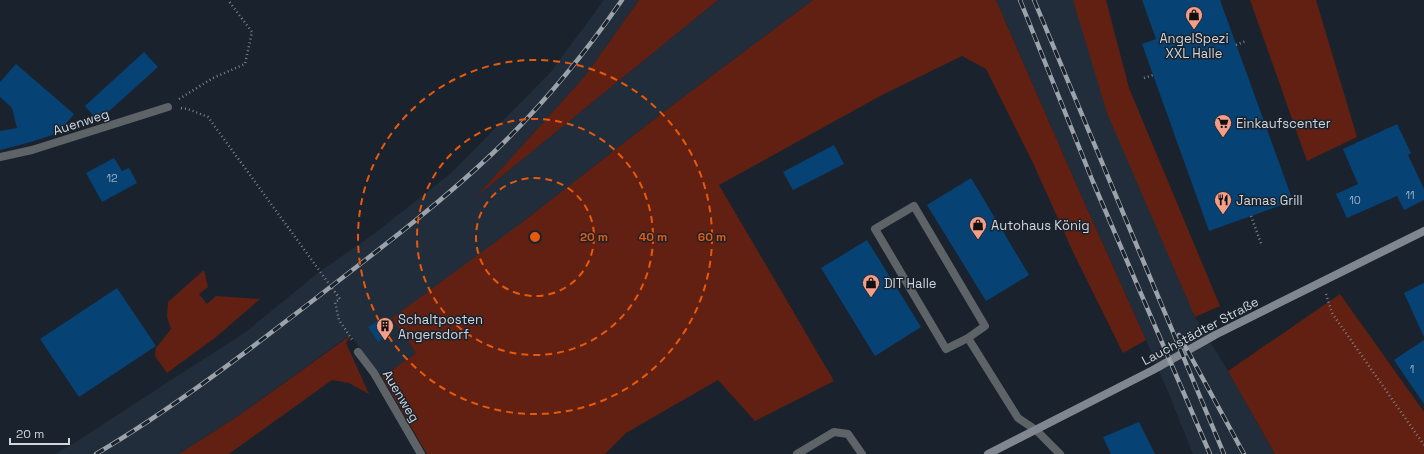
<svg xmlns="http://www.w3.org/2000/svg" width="1424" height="454" viewBox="0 0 1424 454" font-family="'Space Grotesk',sans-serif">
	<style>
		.built { fill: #212d3b }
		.green { fill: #612011 }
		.building { fill: #064274 }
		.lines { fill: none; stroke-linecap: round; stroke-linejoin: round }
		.path { stroke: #7b828a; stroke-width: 2.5; stroke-dasharray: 1 3; stroke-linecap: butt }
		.lane { stroke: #5e6368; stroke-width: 8 }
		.street { stroke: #5e6368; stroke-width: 8 }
		.secondary { stroke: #808790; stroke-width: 8 }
		.rail-casing { stroke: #9ba2a9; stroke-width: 4.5 }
		.rail { stroke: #1a232d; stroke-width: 3; stroke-dasharray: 9; stroke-linecap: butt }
		.ring { fill: none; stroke: #e8590c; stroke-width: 2; stroke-dasharray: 7 5 }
		.labels { text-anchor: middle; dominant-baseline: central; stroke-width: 3; stroke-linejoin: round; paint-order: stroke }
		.number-label { font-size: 11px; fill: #9db0c1 }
		.poi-label { font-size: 13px; fill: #cfd5db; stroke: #1a232d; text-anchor: start }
		.street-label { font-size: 13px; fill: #cfd5db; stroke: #1a232d }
		.centre { fill: #e8590c; stroke: #1a232d; stroke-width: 2 }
		.ring-label { font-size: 12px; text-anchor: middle; font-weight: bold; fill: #e8590c; stroke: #1a232d; stroke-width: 3; stroke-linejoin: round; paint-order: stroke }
	</style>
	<rect width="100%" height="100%" fill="#1a232d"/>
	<!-- built -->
	<g class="built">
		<path d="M604 0H639L585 76 479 194 718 0H813L670 107 520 224 416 353 382 377 350 335 241 414 179 454H55L71 445 247 331 319 272 374 234 451 173 550 73Z"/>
		<path d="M996 0H1082L1195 317 1228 371 1275 454H1193L1171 399 1146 340 1077 186Z"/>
	</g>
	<!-- green -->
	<g class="green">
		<path d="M639 0H718L476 197 585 76Z"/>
		<path d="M813 0H996L1077 186 1146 340 1123 353 1073 252 1033 163 986 69 962 56 882 95 719 185 834 381 755 421 718 380 626 433 605 454H427L382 377 416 353 392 318 520 224 670 107Z"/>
		<path d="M1073 0H1106L1129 88 1220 306 1195 317 1107 113Z"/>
		<path d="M1250 0H1316L1357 137 1307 161Z"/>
		<path d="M204 270 208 287 199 294 207 304 216 296 260 299 216 337 167 373 155 356 156 348 171 329 167 317 168 302Z"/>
		<path d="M1340 294 1424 412V454H1275L1228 371Z"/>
		<path d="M351 335 346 343 369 394 349 383 332 380 229 454H179L241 414Z"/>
	</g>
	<!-- building -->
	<g class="building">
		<path d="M1142 0H1220L1293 201 1209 231 1142 44 1156 39Z"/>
		<path d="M144 52 158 67 98 121 85 106Z"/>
		<path d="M16 64 74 114 58 133 31 142 0 150V131L17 128 12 108 0 97V82Z"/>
		<path d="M1397 124 1411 153 1408 155 1424 189V200L1404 210 1397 196 1347 218 1336 194 1358 184 1343 149Z"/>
		<path d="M834 145 844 164 793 190 783 172Z"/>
		<path d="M114 158 122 171 129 168 137 183 102 202 86 173Z"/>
		<path d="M971 178 1029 275 986 301 927 205Z"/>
		<path d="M867 240 921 327 875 356 821 268Z"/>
		<path d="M1424 283V337L1404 293Z"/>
		<path d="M117 288 156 346 79 397 40 339Z"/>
		<path d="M382 318 392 332 378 342 368 327Z"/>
		<path d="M1424 340V404L1394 360Z"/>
		<path d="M1139 422 1155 454H1111L1103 437Z"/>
	</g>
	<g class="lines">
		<!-- path -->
		<g class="path">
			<path d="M1236 45 1246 41"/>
			<path d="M1144 78 1153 75"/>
			<path d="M179 99 213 78 245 64 252 32 228 0"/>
			<path d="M181 108 188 109 208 117 340 299 335 302 339 320 353 341"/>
			<path d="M1251 216 1262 246"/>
			<path d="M1326 294 1332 313 1424 445"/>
		</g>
		<!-- lane -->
		<g class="lane">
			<path d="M968 338 985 326 914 206 875 229 946 349 968 338 1018 418 1036 430"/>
			<path d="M797 454 834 432 848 434 862 454"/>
		</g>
		<!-- street -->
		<g class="street">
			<path d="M0 157 32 150 168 107"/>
			<path d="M358 352 374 373 421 454"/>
			<path d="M1036 430 1060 454"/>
		</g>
		<!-- secondary -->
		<path class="secondary" d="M988 454 1153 370 1215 335 1271 307 1424 231"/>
		<defs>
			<g id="rail">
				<path d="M1020 0 1093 182 1210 454"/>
				<path d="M1034 0 1224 454"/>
				<path d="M1179 335 1244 454"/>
				<path d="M96 454C172 409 241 356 311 302 373 254 436 207 493 153 541 107 584 55 622 0"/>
			</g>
		</defs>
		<!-- rail casing -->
		<use href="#rail" class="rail-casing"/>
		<!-- rail -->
		<use href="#rail" class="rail"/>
	</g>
	<!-- distance rings -->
	<g class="ring">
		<circle cx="535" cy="237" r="59"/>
		<circle cx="535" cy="237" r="118"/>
		<circle cx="535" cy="237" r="177"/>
	</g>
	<!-- icons -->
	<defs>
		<symbol id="shop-pin" viewBox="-11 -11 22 30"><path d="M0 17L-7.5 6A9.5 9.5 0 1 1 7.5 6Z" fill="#f49e89" stroke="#1a232d"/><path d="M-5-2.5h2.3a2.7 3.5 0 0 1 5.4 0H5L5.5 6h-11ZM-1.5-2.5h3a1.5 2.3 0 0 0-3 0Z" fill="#111"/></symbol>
		<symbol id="supermarket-pin" viewBox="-11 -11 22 30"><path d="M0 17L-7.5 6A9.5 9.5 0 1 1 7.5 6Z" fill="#f49e89" stroke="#1a232d"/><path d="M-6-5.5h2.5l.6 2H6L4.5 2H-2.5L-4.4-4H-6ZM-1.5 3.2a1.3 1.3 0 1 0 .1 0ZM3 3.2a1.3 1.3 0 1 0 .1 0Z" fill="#111"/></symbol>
		<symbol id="restaurant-pin" viewBox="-11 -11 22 30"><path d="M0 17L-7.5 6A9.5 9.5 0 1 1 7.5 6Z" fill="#f49e89" stroke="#1a232d"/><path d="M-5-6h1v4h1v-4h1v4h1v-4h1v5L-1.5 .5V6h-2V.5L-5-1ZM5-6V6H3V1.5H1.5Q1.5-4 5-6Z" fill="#111"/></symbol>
		<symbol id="building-pin" viewBox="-11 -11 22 30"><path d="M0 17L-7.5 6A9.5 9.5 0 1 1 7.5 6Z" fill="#f49e89" stroke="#1a232d"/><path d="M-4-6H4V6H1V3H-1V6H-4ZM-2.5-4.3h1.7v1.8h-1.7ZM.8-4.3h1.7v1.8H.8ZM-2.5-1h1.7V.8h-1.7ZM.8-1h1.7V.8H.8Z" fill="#111"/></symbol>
	</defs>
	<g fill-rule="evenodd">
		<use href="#shop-pin" x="1184" y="5" width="20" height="27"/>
		<use href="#supermarket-pin" x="1213" y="113" width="20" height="27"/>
		<use href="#restaurant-pin" x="1213" y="190" width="20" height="27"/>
		<use href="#shop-pin" x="968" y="215" width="20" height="27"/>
		<use href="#shop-pin" x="861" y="273" width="20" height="27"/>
		<use href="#building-pin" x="375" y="316" width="20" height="27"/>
	</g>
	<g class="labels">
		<!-- number labels -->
		<g class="number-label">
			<text x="112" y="178">12</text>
			<text x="1410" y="195">11</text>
			<text x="1355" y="200">10</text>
			<text x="1412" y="369">1</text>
		</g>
		<!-- poi labels -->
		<g class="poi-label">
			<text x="1194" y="38" text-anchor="middle">AngelSpezi<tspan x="1194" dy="15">XXL Halle</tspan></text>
			<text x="1236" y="123">Einkaufscenter</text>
			<text x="1236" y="200">Jamas Grill</text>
			<text x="991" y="225">Autohaus König</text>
			<text x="884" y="283">DIT Halle</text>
			<text x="398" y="319">Schaltposten<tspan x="398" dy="15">Angersdorf</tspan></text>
		</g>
		<!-- street labels -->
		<g class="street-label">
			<text transform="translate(81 122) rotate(-18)">Auenweg</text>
			<text transform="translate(1200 331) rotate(-28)">Lauchstädter Straße</text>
			<text transform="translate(401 396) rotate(59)">Auenweg</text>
		</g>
	</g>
	<circle cx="535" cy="237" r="6" class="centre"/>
	<g class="ring-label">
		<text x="594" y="241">20 m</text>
		<text x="653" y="241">40 m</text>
		<text x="712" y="241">60 m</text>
	</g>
	<!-- scale -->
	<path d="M10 438v6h59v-6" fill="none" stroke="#cfd5db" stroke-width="2"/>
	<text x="16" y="438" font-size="12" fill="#cfd5db" stroke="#1a232d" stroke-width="3" paint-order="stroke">20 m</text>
</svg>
